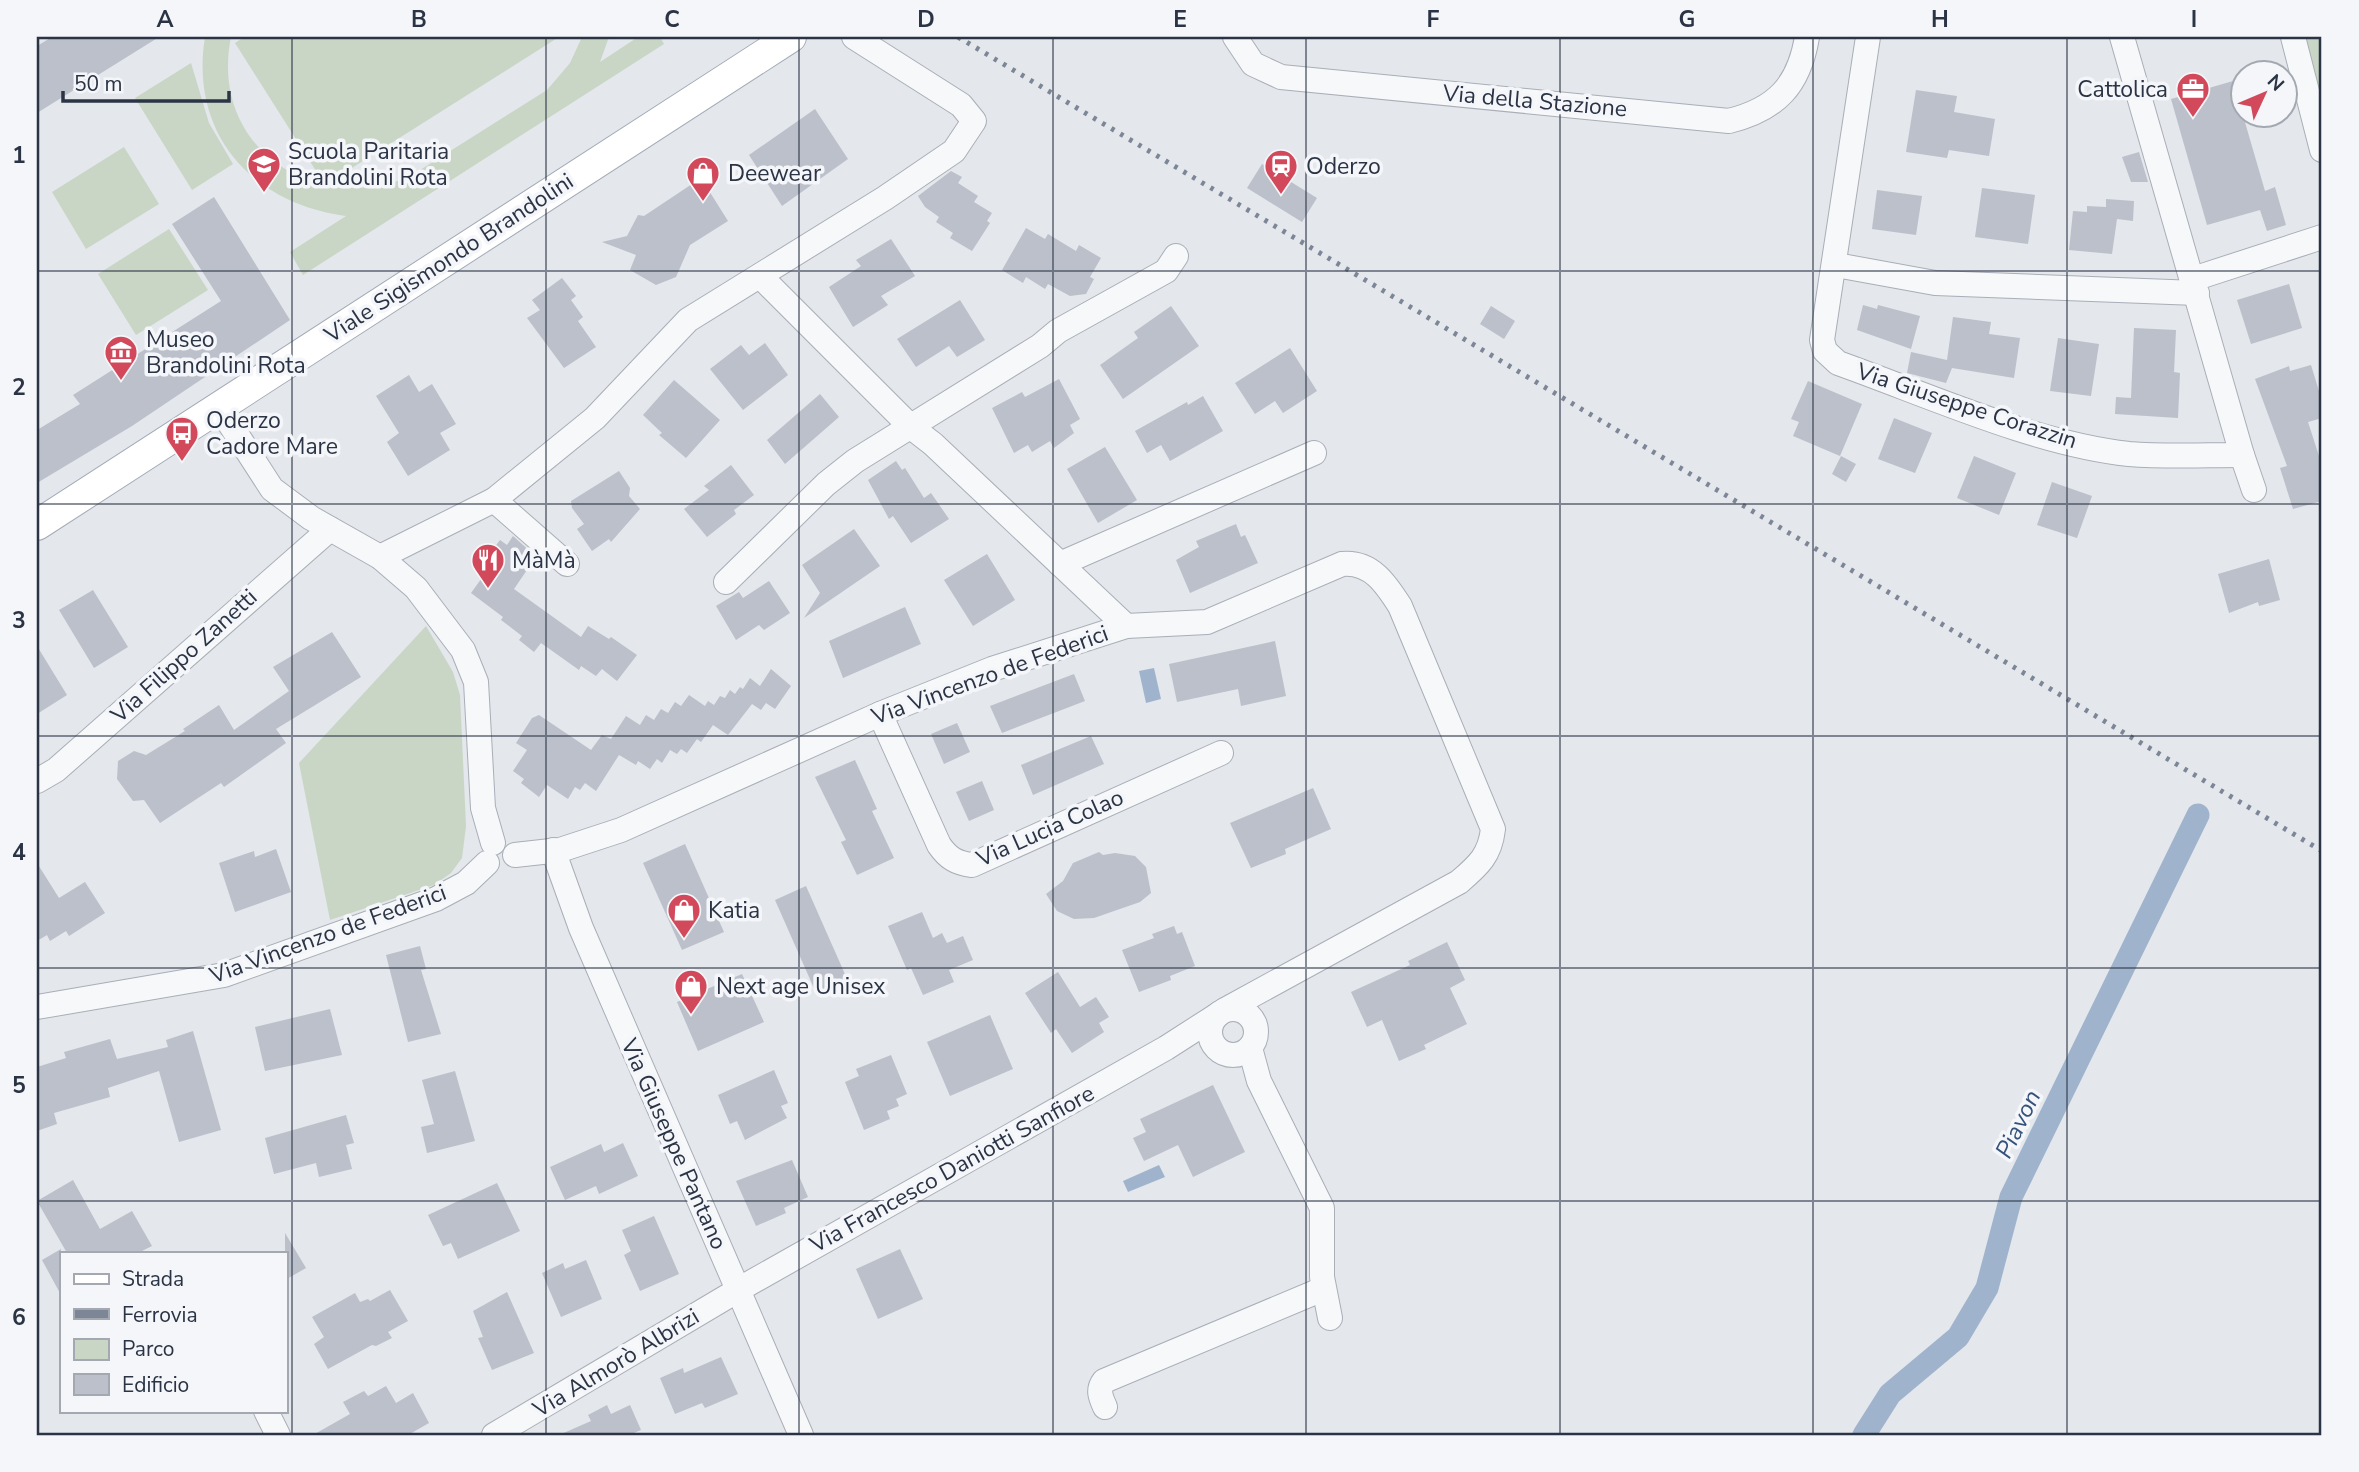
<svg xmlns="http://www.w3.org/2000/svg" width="2359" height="1472" viewBox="0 0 2359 1472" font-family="'Nunito Sans',sans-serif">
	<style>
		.green { fill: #c9d6c5 }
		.water { fill: #9fb4cc }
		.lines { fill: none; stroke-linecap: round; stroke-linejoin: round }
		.canal { stroke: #9fb4cc; stroke-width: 23 }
		.building { fill: #bbc0ca }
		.minor-casing { stroke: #a9aeb7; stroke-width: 26 }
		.major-casing { stroke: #a3abb8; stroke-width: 32 }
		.minor { stroke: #f7f8fa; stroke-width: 24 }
		.major { stroke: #fff; stroke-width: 30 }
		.rail { stroke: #7d8696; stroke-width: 5; stroke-dasharray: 3.5 7; stroke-linecap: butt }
		.grid { fill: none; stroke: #2b3445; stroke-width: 2; stroke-opacity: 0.55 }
		.labels { text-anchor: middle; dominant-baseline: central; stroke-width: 7; stroke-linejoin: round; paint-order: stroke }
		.poi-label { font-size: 23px; fill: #2b3445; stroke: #f4f6f9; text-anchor: start }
		.street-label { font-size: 23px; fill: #2b3445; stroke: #f4f6f9 }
		.water-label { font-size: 24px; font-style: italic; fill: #34527a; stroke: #f4f6f9 }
		.neatline { fill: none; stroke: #2b3445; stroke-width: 2.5 }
		.grid-label { font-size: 23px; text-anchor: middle; font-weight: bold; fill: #2b3445 }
	</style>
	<rect width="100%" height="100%" fill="#e4e7ec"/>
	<!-- green -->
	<g class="green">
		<path d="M205 37H231C209 145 311 216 409 177L547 90 570 63 582 37H609L600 62 638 37H660L664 44 303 275 290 252 346 216C253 204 189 134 205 37Z"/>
		<path d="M244 37H559L325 185 235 43Z"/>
		<path d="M2293 37H2322V150Z"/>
		<path d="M191 63 209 123 233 164 192 190 135 98Z"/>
		<path d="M124 147 159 204 86 249 52 192Z"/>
		<path d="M169 229 208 290 136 335 98 274Z"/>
		<path d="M426 626 453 672 460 695 466 826 462 858 451 873 434 885 330 920 299 763Z"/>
	</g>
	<!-- water -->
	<g class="water">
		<path d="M1154 668 1161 699 1146 703 1139 671Z"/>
		<path d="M1159 1165 1165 1177 1128 1192 1123 1181Z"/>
	</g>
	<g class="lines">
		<!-- canal -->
		<path class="canal" d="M1864 1435 1890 1394 1958 1337 1987 1288 2011 1197 2198 815"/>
	</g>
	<!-- building -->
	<g class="building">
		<path d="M52 37H159L37 113V46Z"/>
		<path d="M2233 81 2265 191 2275 187 2286 225 2267 231 2260 210 2207 225 2171 99Z"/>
		<path d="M1916 90 1957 96 1954 112 1995 119 1989 156 1949 150 1947 158 1906 152Z"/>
		<path d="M815 109 848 159 782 206 749 155Z"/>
		<path d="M2139 152 2148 182H2131L2122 157Z"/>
		<path d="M1262 164 1317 198 1302 222 1247 188Z"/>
		<path d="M951 171 962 177 958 183 978 196 974 202 992 213 987 221 990 223 972 251 950 238 953 233 936 222 939 217 925 207 918 196Z"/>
		<path d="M701 178 728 221 690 245 676 277 656 285 630 270 636 255 602 242 627 236 638 215 644 216Z"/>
		<path d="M1982 188 2035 195 2028 244 1975 237Z"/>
		<path d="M1877 190 1922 196 1916 235 1872 229Z"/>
		<path d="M214 197 290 320 132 426 37 483V430L80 404 73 395 221 301 172 224Z"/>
		<path d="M2106 199 2134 201 2133 221 2117 219 2112 254 2069 250 2073 211 2087 212V206L2106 207Z"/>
		<path d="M1026 228 1045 239 1048 234 1076 251 1079 245 1101 258 1090 277 1094 279 1086 294 1070 296 1048 284 1045 289 1026 277 1023 283 1002 270Z"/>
		<path d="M891 239 915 276 881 296 888 305 853 327 829 287 861 266 856 260Z"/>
		<path d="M562 278 576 296 571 300 583 317 578 321 596 347 564 368 527 318 540 310 532 300Z"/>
		<path d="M2289 284 2302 328 2251 344 2237 300Z"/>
		<path d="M960 300 985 340 957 357 949 346 916 367 897 339Z"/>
		<path d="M1863 305 1877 309 1878 305 1920 316 1911 349 1857 330Z"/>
		<path d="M1171 306 1199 346 1123 399 1100 365 1138 338 1134 332Z"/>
		<path d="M1491 306 1515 321 1504 339 1480 324Z"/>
		<path d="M1953 317 1991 322 1989 334 2020 338 2014 378 1952 368 1946 383 1907 373 1911 352 1947 360Z"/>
		<path d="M2134 328 2176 330 2174 372 2180 373 2178 418 2115 414 2116 397 2131 398Z"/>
		<path d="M2058 338 2099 344 2091 396 2050 391Z"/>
		<path d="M765 343 788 375 743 410 710 369 741 345 749 355Z"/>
		<path d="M1290 348 1317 391 1283 413 1275 401 1255 414 1235 383Z"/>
		<path d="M2311 365 2322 401V418L2308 422 2319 456 2322 455V501L2293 509 2280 468 2287 466 2255 379 2289 366 2290 371Z"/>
		<path d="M409 375 419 392 432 384 456 424 440 433 450 450 408 476 387 442 399 433 376 396Z"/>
		<path d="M1059 379 1080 419 1070 425 1074 433 1054 448 1050 441 1032 452 1028 445 1014 453 992 408 1022 392 1025 397Z"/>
		<path d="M674 380 720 420 686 458 659 435 662 433 643 415Z"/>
		<path d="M1808 381 1862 404 1840 456 1793 436 1799 422 1791 419Z"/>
		<path d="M820 394 839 417 785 464 767 440Z"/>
		<path d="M1203 396 1223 431 1170 461 1161 445 1147 453 1135 431 1187 402 1188 405Z"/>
		<path d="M1894 418 1932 433 1915 473 1878 459Z"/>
		<path d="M1105 447 1137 500 1098 523 1067 469Z"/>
		<path d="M1841 456 1856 464 1846 482 1832 474Z"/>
		<path d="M1974 456 2016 473 1999 515 1957 498Z"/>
		<path d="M896 461 902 470 905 468 924 498 931 493 949 519 911 543 893 516 889 519 868 480Z"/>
		<path d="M731 465 754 495 734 510 736 514 707 537 684 509 709 490 704 486Z"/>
		<path d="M619 471 630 488 629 496 640 509 611 542 609 539 592 551 577 529 584 524 572 508 571 501Z"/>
		<path d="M2052 482 2092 496 2077 538 2037 525Z"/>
		<path d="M1236 524 1241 537 1245 535 1258 563 1190 593 1176 560 1199 547 1196 541Z"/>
		<path d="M854 529 880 566 804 618 820 593 802 565Z"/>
		<path d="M513 536 533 554 526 563 529 567 514 589 581 637 588 626 609 639 611 637 637 655 617 681 602 669 596 676 581 666 579 670 541 643 534 652 519 640 522 636 501 620 503 617 471 593 489 568 482 564 500 540 507 545Z"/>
		<path d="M987 554 1015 600 973 626 944 580Z"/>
		<path d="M2269 559 2280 600 2259 606 2258 602 2229 613 2218 574Z"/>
		<path d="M769 581 790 613 764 630 759 625 736 640 716 606 739 592 743 598Z"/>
		<path d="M93 590 128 647 94 668 59 610Z"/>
		<path d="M905 607 921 644 843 678 829 641Z"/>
		<path d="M332 632 361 677 276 729 286 743 224 787 221 783 160 823 144 800 133 801 117 779 118 761 134 751 146 755 185 731 183 729 219 705 234 730 289 691 273 667Z"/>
		<path d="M1275 641 1286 696 1241 706 1238 689 1177 702 1169 664Z"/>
		<path d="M37 646 67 695 37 714Z"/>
		<path d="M771 669 791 686 775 709 766 703 761 710 752 704 728 735 713 725 701 742 697 739 687 753 681 749 677 754 670 750 662 763 657 759 650 769 638 761 636 765 619 755 596 791 585 783 580 790 575 787 568 799 547 785 539 797 521 783 524 779 513 771 527 750 516 743 532 718 539 715 591 750 602 735 611 739 626 716 640 725 646 715 654 720 661 709 668 713 675 702 681 706 689 695 705 706 708 701 714 705 720 696 725 698 730 690 735 694 740 687 743 689 750 678 760 686Z"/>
		<path d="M1074 674 1085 701 1002 733 990 706Z"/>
		<path d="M957 723 970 752 944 764 931 734Z"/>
		<path d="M1091 736 1104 764 1033 795 1021 765Z"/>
		<path d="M855 760 877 809 872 811 894 858 857 875 841 842 846 840 815 777Z"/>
		<path d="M982 781 994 810 969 821 956 792Z"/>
		<path d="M1313 788 1331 829 1285 849 1286 854 1251 868 1230 823Z"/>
		<path d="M685 844 724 932 682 950 643 863Z"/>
		<path d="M276 849 291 892 235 912 219 863 254 851 255 857Z"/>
		<path d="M1099 852 1103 855 1115 853 1135 856 1146 867 1151 893 1140 902 1094 918 1074 919 1057 911 1046 894 1063 881 1073 863Z"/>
		<path d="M37 863 59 898 85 882 105 913 69 936 66 931 50 941 47 935 37 941Z"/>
		<path d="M806 886 848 981 817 995 775 900Z"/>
		<path d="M922 912 933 938 942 933 947 943 963 936 973 960 949 970 954 982 923 995 911 968 907 970 888 926Z"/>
		<path d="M1174 926 1177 934 1182 932 1195 966 1170 976 1171 980 1139 992 1122 950 1154 938 1152 934Z"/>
		<path d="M1447 942 1465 980 1450 988 1467 1024 1424 1045 1426 1049 1399 1061 1382 1020 1367 1027 1351 992 1410 965 1408 961Z"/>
		<path d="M420 946 426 969 421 970 441 1034 408 1042 386 955Z"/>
		<path d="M1058 972 1080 1007 1096 997 1109 1017 1099 1023 1104 1032 1072 1053 1056 1029 1051 1033 1025 993Z"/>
		<path d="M742 974 764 1022 698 1051 677 1002Z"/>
		<path d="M330 1009 342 1055 265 1071 255 1027Z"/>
		<path d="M990 1015 1013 1069 950 1096 927 1042Z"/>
		<path d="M193 1031 221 1130 179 1142 159 1071 108 1088 110 1097 54 1113 57 1124 37 1131V1067L66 1058 64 1052 110 1039 117 1059 168 1047 166 1040Z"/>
		<path d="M891 1055 907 1094 896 1099 899 1106 887 1111 890 1119 864 1130 845 1082 859 1076 856 1069Z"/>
		<path d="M774 1070 788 1103 781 1106 787 1118 745 1140 737 1121 730 1124 718 1095Z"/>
		<path d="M455 1071 475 1141 427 1153 421 1127 434 1124 422 1080Z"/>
		<path d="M1213 1085 1245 1152 1193 1177 1178 1145 1144 1161 1133 1138 1146 1132 1140 1119Z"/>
		<path d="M346 1115 354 1143 346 1145 352 1169 319 1177 316 1163 274 1174 265 1138Z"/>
		<path d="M623 1143 638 1176 599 1194 596 1186 565 1200 550 1167 601 1144 604 1152Z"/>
		<path d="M792 1160 808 1197 784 1208 786 1213 756 1226 736 1181Z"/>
		<path d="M73 1180 100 1229 132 1211 152 1246 138 1253H67L37 1201Z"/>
		<path d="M497 1183 520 1231 458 1259 451 1243 443 1246 428 1215Z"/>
		<path d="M654 1216 679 1274 640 1291 624 1255 631 1251 622 1230Z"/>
		<path d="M285 1233 306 1268 285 1280Z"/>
		<path d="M61 1249V1295L42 1260Z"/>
		<path d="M900 1249 923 1299 878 1319 856 1269Z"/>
		<path d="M586 1260 602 1299 561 1317 542 1273 563 1263 565 1269Z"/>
		<path d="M390 1290 408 1321 388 1332 392 1338 376 1346 372 1345 328 1369 314 1344 324 1337 312 1317 355 1293 360 1302 368 1299 370 1301Z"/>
		<path d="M507 1292 534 1353 492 1370 478 1338 483 1337 473 1311Z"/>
		<path d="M721 1357 738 1394 705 1408 702 1403 675 1414 660 1378 683 1368 684 1373Z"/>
		<path d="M386 1386 396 1403 413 1393 429 1423 408 1435H313L350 1414 343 1402 364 1391 368 1396Z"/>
		<path d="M607 1405 611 1414 630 1405 641 1430 629 1435H559L591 1421 588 1415Z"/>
	</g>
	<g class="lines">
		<defs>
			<g id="minor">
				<path d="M1235 37 1253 64 1281 77 1729 121C1777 109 1799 85 1807 37"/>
				<path d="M1868 37 1822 340 1825 351 1838 363C1928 395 2035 444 2129 454 2166 457 2205 455 2242 455L2122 37"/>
				<path d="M2293 37 2322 150"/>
				<path d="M1836 265 1935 283 2197 293"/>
				<path d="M760 276 911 427 933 444 1126 626"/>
				<path d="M2193 279 2322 237"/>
				<path d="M219 407 272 489 311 518 380 557 416 588 463 650 476 682 483 808 493 843"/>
				<path d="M2242 455 2254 490"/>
				<path d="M494 500 567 564"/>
				<path d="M380 557 494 500 595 418 688 320 885 198 954 151 974 121 961 105 854 37"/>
				<path d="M1060 564 1314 453"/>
				<path d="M726 582 826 484 855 461 1040 346 1058 331 1166 271 1176 256"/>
				<path d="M880 714 939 845C948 858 956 863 972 865L1221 753"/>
				<path d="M37 781 56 770 330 529"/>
				<path d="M553 850 581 928 801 1435"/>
				<path d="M515 855 560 850 621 830 880 714 992 669 1126 626 1207 622 1342 564C1371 561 1386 584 1400 606L1493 829C1490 855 1479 865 1459 882L1225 1010"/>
				<path d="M37 1007 224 975 436 899 466 883 487 863"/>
				<circle cx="1233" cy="1032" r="23"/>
				<path d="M1250 1048 1259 1081 1322 1208V1277L1330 1318"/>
				<path d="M1105 1407C1101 1398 1097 1390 1104 1381L1323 1289"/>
				<path d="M266 1411 278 1435"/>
				<path d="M494 1435 750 1283 1166 1048 1219 1014"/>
			</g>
			<path id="major" d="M37 525 791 37"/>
		</defs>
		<!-- minor casing -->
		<use href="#minor" class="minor-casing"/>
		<!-- major casing -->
		<use href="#major" class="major-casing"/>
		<!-- minor -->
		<use href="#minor" class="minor"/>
		<!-- major -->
		<use href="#major" class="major"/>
		<!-- rail -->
		<path class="rail" d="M958 37 2322 851"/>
	</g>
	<!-- grid -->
	<path class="grid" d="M292 37V1435M546 37V1435M799 37V1435M1053 37V1435M1306 37V1435M1560 37V1435M1813 37V1435M2067 37V1435M37 271H2322M37 504H2322M37 736H2322M37 968H2322M37 1201H2322"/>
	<!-- icons -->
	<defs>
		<symbol id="office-pin" viewBox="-11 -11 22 30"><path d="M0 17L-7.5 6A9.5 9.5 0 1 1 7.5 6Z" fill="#d1495b" stroke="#f4f6f9"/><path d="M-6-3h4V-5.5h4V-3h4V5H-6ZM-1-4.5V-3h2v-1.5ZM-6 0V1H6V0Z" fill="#fff"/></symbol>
		<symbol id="school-pin" viewBox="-11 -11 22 30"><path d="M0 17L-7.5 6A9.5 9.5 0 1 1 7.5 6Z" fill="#d1495b" stroke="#f4f6f9"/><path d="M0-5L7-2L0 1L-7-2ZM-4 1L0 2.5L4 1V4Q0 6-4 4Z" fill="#fff"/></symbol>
		<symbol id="station-pin" viewBox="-11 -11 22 30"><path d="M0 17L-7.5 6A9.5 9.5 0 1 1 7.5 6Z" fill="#d1495b" stroke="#f4f6f9"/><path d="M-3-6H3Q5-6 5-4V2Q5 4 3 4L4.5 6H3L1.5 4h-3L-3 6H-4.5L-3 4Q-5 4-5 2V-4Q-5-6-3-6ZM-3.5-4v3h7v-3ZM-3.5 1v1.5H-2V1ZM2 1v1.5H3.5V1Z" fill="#fff"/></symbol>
		<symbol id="shop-pin" viewBox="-11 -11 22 30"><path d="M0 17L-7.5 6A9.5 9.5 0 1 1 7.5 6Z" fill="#d1495b" stroke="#f4f6f9"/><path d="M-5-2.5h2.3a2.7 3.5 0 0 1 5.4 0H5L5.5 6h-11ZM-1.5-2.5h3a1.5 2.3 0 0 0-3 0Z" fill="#fff"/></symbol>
		<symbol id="museum-pin" viewBox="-11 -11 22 30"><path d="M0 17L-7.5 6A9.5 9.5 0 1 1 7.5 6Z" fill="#d1495b" stroke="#f4f6f9"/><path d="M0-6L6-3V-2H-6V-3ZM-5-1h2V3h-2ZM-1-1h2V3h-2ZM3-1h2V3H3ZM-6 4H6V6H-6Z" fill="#fff"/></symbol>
		<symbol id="bus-pin" viewBox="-11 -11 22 30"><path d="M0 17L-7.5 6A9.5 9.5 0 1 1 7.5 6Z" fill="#d1495b" stroke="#f4f6f9"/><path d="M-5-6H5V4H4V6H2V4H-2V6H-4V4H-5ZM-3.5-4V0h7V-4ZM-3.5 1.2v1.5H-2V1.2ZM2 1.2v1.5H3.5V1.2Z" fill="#fff"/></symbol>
		<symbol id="restaurant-pin" viewBox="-11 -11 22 30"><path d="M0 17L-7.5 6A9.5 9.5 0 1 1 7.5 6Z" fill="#d1495b" stroke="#f4f6f9"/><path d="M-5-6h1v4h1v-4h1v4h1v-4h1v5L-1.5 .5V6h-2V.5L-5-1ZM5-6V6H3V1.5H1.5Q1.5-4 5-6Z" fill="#fff"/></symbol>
	</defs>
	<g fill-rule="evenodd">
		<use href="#office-pin" x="2174" y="70" width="38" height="52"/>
		<use href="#school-pin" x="245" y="145" width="38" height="52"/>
		<use href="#station-pin" x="1262" y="147" width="38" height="52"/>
		<use href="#shop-pin" x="684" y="154" width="38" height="52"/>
		<use href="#museum-pin" x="102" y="333" width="38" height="52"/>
		<use href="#bus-pin" x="163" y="414" width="38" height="52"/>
		<use href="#restaurant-pin" x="469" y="541" width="38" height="52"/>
		<use href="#shop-pin" x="665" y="891" width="38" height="52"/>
		<use href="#shop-pin" x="672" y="967" width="38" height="52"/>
	</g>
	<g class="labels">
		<!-- poi labels -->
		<g class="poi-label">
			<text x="2168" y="89" text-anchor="end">Cattolica</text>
			<text x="288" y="151">Scuola Paritaria<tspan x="288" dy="26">Brandolini Rota</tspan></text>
			<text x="1306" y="166">Oderzo</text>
			<text x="728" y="173">Deewear</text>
			<text x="146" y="339">Museo<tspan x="146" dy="26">Brandolini Rota</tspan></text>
			<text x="206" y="420">Oderzo<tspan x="206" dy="26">Cadore Mare</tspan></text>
			<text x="512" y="560">MàMà</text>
			<text x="708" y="910">Katia</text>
			<text x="716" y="986">Next age Unisex</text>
		</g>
		<!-- street labels -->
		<g class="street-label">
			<text transform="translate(1535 101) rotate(5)">Via della Stazione</text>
			<text transform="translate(449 258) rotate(-33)">Viale Sigismondo Brandolini</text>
			<text transform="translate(1967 406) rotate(18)">Via Giuseppe Corazzin</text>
			<text transform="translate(184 656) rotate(-42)">Via Filippo Zanetti</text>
			<text transform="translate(990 675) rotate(-20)">Via Vincenzo de Federici</text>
			<text transform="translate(1050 828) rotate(-24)">Via Lucia Colao</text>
			<text transform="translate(328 934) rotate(-20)">Via Vincenzo de Federici</text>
			<text transform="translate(674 1144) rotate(66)">Via Giuseppe Pantano</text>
			<text transform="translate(952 1169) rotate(-29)">Via Francesco Daniotti Sanfiore</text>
			<text transform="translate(616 1363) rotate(-31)">Via Almorò Albrizi</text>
		</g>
		<!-- water labels -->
		<g class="water-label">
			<text transform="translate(2018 1124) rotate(-64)">Piavon</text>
		</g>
	</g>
	<!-- border -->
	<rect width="2359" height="1472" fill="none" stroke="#f4f6f9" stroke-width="77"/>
	<!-- legend -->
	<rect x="60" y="1252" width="228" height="161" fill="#f4f6f9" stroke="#a4a8b1" stroke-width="2"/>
	<rect x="74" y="1274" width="35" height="10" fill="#ffffff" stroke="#a4a8b1" stroke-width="2"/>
	<text x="122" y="1286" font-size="21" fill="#2b3445">Strada</text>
	<rect x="74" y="1309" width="35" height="10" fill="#7d8696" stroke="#a4a8b1" stroke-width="2"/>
	<text x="122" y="1322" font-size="21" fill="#2b3445">Ferrovia</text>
	<rect x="74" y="1339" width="35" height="21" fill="#c9d6c5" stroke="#a4a8b1" stroke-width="2"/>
	<text x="122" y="1356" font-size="21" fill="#2b3445">Parco</text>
	<rect x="74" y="1374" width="35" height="21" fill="#bbc0ca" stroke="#a4a8b1" stroke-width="2"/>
	<text x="122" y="1392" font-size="21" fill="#2b3445">Edificio</text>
	<!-- north arrow -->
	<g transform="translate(2264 94) rotate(46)"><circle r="33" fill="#f4f6f9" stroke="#a4a8b1" stroke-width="2"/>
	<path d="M0-5L12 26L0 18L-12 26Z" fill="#d1495b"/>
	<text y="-10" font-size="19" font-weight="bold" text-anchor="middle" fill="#2b3445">N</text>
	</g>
	<!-- scale -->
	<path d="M63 91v10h166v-10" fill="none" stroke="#2b3445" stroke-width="3.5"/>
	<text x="74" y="91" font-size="21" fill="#2b3445" stroke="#f4f6f9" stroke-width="5" paint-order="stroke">50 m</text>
	<rect x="38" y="38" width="2282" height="1396" class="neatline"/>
	<g class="grid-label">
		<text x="165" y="27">A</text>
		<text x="419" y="27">B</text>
		<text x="672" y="27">C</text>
		<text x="926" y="27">D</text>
		<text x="1180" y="27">E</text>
		<text x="1433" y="27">F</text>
		<text x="1687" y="27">G</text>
		<text x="1940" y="27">H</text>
		<text x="2194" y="27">I</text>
		<text x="19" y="163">1</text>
		<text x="19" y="395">2</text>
		<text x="19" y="628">3</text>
		<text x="19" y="860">4</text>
		<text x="19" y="1093">5</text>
		<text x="19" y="1325">6</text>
	</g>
</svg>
